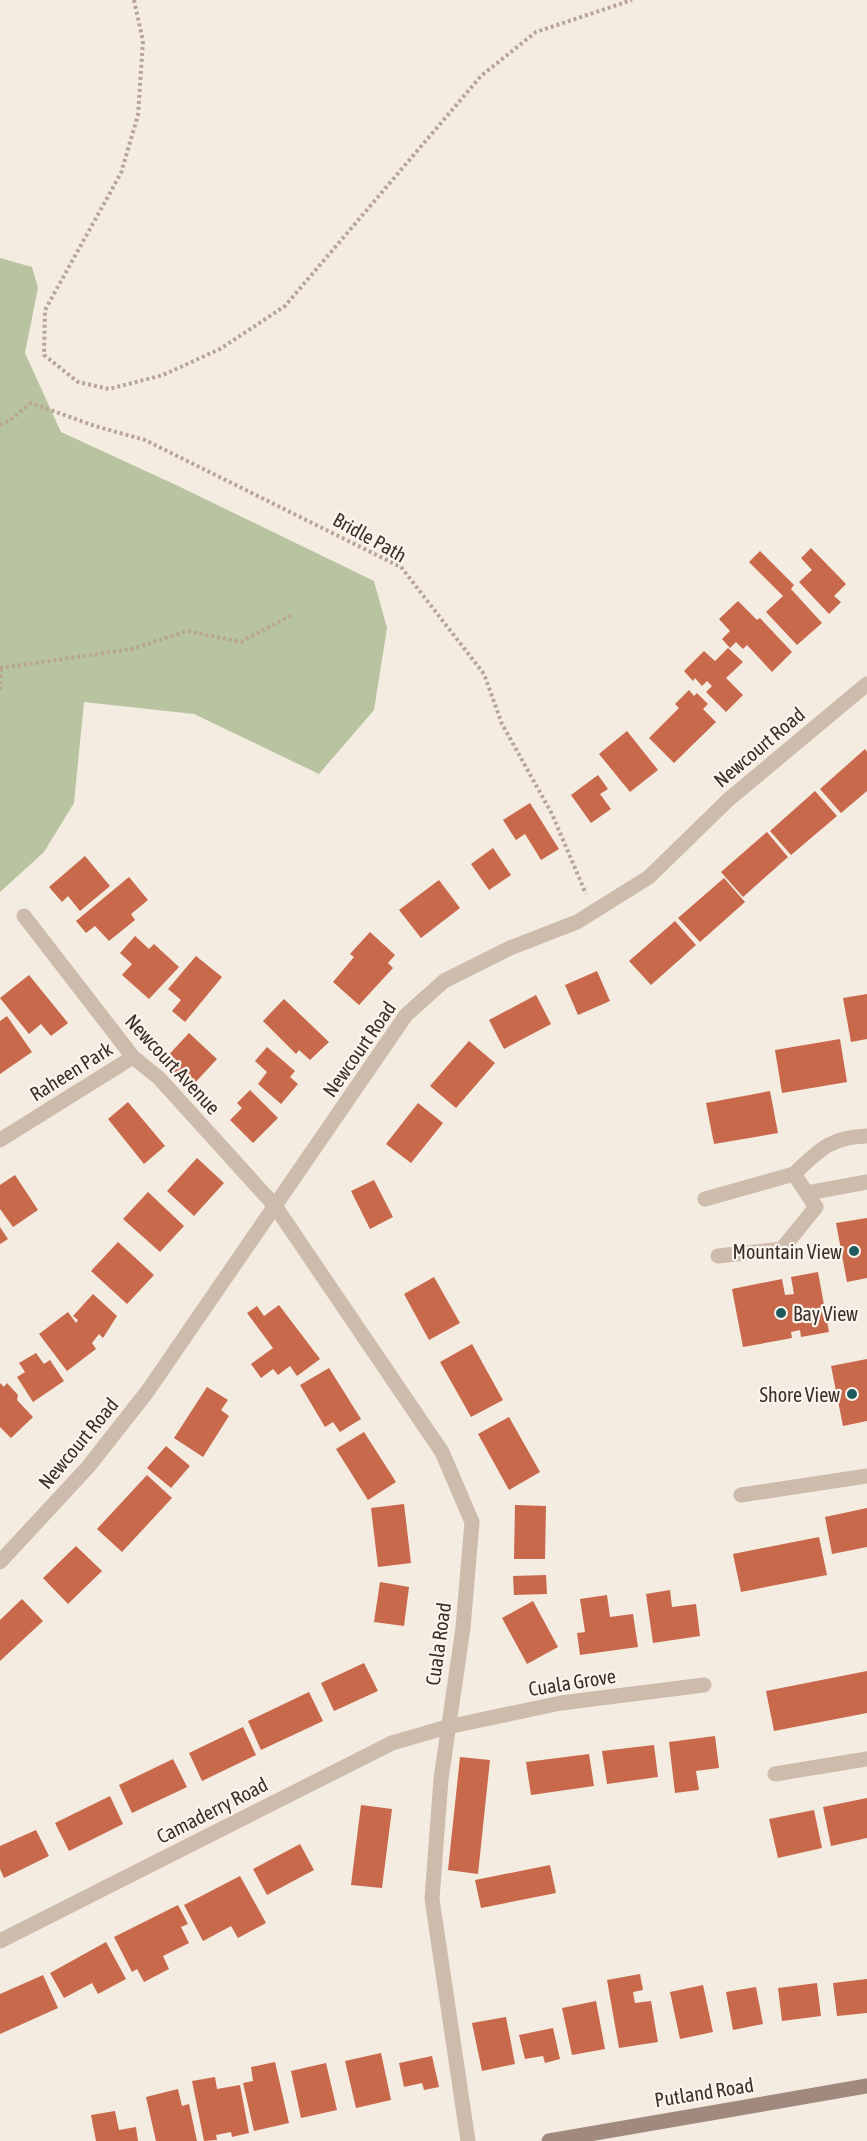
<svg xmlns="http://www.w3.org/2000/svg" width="867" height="2141" viewBox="0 0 867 2141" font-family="'Asap Condensed',sans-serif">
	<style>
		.green { fill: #b8c4a0 }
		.building { fill: #c8694b }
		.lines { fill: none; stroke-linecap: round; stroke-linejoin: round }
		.path { stroke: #b9a596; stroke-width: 4; stroke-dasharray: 3 3; stroke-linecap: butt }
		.street { stroke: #cdbbac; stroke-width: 15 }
		.secondary { stroke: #a18a7d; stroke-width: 15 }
		.poi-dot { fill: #1f5a5e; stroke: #fbf5ee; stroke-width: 2 }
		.labels { text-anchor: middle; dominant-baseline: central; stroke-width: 4.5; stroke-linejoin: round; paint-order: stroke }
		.street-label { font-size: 20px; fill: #3b302b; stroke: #fbf5ee }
		.poi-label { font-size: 20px; fill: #3b302b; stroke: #fbf5ee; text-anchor: end }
	</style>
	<rect width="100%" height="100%" fill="#f4ebe1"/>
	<!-- green -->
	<path class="green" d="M0 258 32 267 38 288 25 353 61 432 176 485 374 581 387 628 374 710 319 774 194 714 84 702 74 803 44 852 0 892Z"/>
	<!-- building -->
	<g class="building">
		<path d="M811 548 846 584 834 596 841 602 829 614 799 582 812 570 801 558Z"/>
		<path d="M760 551 794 585 791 589 822 623 797 645 766 612 783 596 749 562Z"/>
		<path d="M738 601 757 620 760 618 792 652 772 672 747 645 743 649 736 642 730 648 722 639 730 631 719 619Z"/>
		<path d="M728 648 743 662 726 678 743 695 726 712 706 692 712 686 707 681 702 686 695 678 693 681 684 671 704 651 715 661Z"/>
		<path d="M689 690 694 696 697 693 708 704 703 709 716 722 674 763 649 738 679 708 675 704Z"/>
		<path d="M627 731 658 770 630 792 599 754Z"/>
		<path d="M865 749 867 752V791L841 813 820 789Z"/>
		<path d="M598 775 608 789 600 794 611 809 591 823 571 795Z"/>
		<path d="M815 791 837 816 791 855 770 831Z"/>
		<path d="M530 803 559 849 541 860 525 834 516 840 503 820Z"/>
		<path d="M767 832 788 857 743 897 721 872Z"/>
		<path d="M493 848 511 875 489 890 471 864Z"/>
		<path d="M85 856 110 886 80 911 68 896 62 902 49 887Z"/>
		<path d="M129 877 148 900 131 914 135 920 109 941 95 926 86 933 76 921Z"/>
		<path d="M724 878 745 902 700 942 678 918Z"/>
		<path d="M439 880 460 908 421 938 399 910Z"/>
		<path d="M675 921 696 945 651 985 629 961Z"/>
		<path d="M370 932 395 955 388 963 393 968 359 1005 333 982 354 957 350 954Z"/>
		<path d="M135 936 149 949 154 944 179 967 149 999 122 975 132 964 120 953Z"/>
		<path d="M196 956 222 977 185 1022 172 1011 181 1000 168 989Z"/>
		<path d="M597 971 610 1001 578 1015 565 985Z"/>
		<path d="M29 975 68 1023 51 1036 41 1024 29 1034 0 998Z"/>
		<path d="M867 994V1039L851 1042 843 998Z"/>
		<path d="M536 995 551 1024 504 1049 489 1020Z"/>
		<path d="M284 999 329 1042 310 1060 299 1050 296 1054 263 1021Z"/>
		<path d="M7 1016 32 1052 0 1074V1021Z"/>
		<path d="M189 1033 217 1059 191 1087 163 1061Z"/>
		<path d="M840 1039 847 1082 782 1093 775 1050Z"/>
		<path d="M469 1041 495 1063 456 1108 430 1086Z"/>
		<path d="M267 1047 295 1071 290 1077 298 1084 281 1104 258 1084 267 1072 255 1061Z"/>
		<path d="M250 1090 278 1118 253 1143 230 1120 242 1108 237 1103Z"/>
		<path d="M770 1091 778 1133 714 1144 706 1103Z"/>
		<path d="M128 1102 165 1146 144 1164 108 1119Z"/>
		<path d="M418 1103 443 1123 411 1163 386 1144Z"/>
		<path d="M197 1158 224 1183 194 1216 167 1191Z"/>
		<path d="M15 1175 38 1210 13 1227 0 1209V1185Z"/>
		<path d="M374 1180 393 1217 370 1229 351 1191Z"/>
		<path d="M148 1192 184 1226 160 1252 123 1219Z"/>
		<path d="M867 1218V1278L847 1282 836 1223Z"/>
		<path d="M0 1227 8 1239 0 1244Z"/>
		<path d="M118 1242 154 1275 127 1304 91 1271Z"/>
		<path d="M818 1272 829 1332 801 1337 800 1330 791 1332 792 1338 743 1347 732 1289 782 1279 785 1295 794 1294 791 1277Z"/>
		<path d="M434 1277 460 1323 429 1340 404 1294Z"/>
		<path d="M93 1294 117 1316 103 1338 99 1334 92 1343 96 1349 67 1371 39 1334 68 1312 76 1323 78 1320 73 1316Z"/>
		<path d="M279 1305 320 1359 297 1376 290 1366 278 1375 273 1369 261 1378 251 1364 273 1348 247 1313 257 1306 264 1316Z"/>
		<path d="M472 1344 503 1400 471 1417 440 1362Z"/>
		<path d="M36 1353 44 1364 50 1360 64 1381 33 1402 17 1377 25 1372 19 1363Z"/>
		<path d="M867 1359V1421L843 1426 831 1366Z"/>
		<path d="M329 1368 361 1419 340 1432 333 1422 325 1427 300 1385Z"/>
		<path d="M0 1383 4 1387 7 1383 18 1395 17 1400 33 1417 11 1438 0 1427Z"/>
		<path d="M207 1387 228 1400 221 1410 229 1416 203 1457 174 1438Z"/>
		<path d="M509 1417 540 1472 509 1490 478 1434Z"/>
		<path d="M364 1432 396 1482 368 1500 336 1449Z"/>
		<path d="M166 1446 190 1466 171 1488 147 1468Z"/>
		<path d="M147 1475 172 1498 122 1552 97 1529Z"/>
		<path d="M404 1504 411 1563 378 1567 371 1508Z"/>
		<path d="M515 1505 546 1506 545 1559H514Z"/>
		<path d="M867 1508V1547L832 1554 825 1517Z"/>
		<path d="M819 1537 827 1575 741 1592 733 1554Z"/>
		<path d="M76 1546 102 1571 68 1604 43 1578Z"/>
		<path d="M546 1575 547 1594 514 1595 513 1576Z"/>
		<path d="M380 1582 409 1587 404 1626 374 1622Z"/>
		<path d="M670 1590 672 1607 696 1604 700 1636 653 1643 646 1594Z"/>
		<path d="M607 1595 610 1617 633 1614 638 1647 580 1655 577 1633 585 1632 580 1599Z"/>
		<path d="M22 1599 43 1621 0 1661V1620Z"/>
		<path d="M533 1601 558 1647 527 1664 502 1618Z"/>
		<path d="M364 1663 378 1691 334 1711 321 1683Z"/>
		<path d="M867 1671V1713L774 1731 766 1691Z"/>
		<path d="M309 1692 323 1721 261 1750 248 1721Z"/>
		<path d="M243 1727 256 1755 202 1781 189 1753Z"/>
		<path d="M715 1736 719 1768 696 1771 699 1790 675 1793 669 1742Z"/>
		<path d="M654 1745 658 1777 607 1784 602 1751Z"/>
		<path d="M589 1754 594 1786 531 1795 526 1762Z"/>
		<path d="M460 1757 490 1760 478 1874 448 1870Z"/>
		<path d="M173 1759 187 1787 132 1813 119 1785Z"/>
		<path d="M110 1796 123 1824 69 1851 55 1823Z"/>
		<path d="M867 1798V1838L831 1846 823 1807Z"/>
		<path d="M361 1805 392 1809 382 1888 351 1885Z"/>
		<path d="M814 1810 822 1848 778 1858 769 1819Z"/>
		<path d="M36 1830 49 1856 4 1878 0 1869V1846Z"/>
		<path d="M300 1844 314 1870 267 1895 253 1869Z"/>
		<path d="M550 1865 556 1893 481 1908 475 1880Z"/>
		<path d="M240 1876 266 1923 238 1938 231 1926 203 1941 184 1905Z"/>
		<path d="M178 1905 188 1924 181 1927 189 1943 163 1956 169 1969 144 1982 137 1969 132 1972 114 1937Z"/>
		<path d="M106 1942 126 1979 98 1994 92 1983 64 1998 50 1973Z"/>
		<path d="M640 1974 643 1990 633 1992 635 2003 651 2001 658 2042 619 2048 607 1980Z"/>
		<path d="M43 1975 58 2008 0 2034V1994Z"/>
		<path d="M867 1979V2013L837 2016 833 1983Z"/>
		<path d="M817 1983 821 2016 782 2021 778 1988Z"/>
		<path d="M703 1985 713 2032 680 2039 670 1992Z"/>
		<path d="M756 1987 763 2024 733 2030 726 1992Z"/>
		<path d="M596 2001 605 2049 572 2055 562 2008Z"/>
		<path d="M506 2017 515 2064 482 2071 472 2023Z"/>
		<path d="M553 2028 560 2059 545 2063 543 2056 525 2059 519 2035Z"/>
		<path d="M381 2053 391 2100 356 2108 345 2061Z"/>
		<path d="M432 2056 439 2087 424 2090 422 2083 404 2087 399 2063Z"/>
		<path d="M275 2062 289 2123 254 2131 243 2083 253 2081 251 2067Z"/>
		<path d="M326 2063 337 2110 301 2118 291 2071Z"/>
		<path d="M215 2077 217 2089 240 2085 249 2133 232 2137 231 2132 216 2135 217 2140 204 2141 192 2081Z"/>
		<path d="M178 2089 182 2106 189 2104 197 2141H156L146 2097Z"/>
		<path d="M115 2111 119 2130 136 2127 138 2141H96L91 2115Z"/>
	</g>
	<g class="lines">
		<!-- path -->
		<g class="path">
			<path d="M134 0 143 41 138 115 121 173 45 310 44 355 78 382 109 389 163 375 220 349 285 306 481 76 536 32 632 0"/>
			<path d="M0 425 9 421 31 403 95 426 145 440 401 567 484 674 502 724 552 814 586 894"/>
			<path d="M0 668 132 649 187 631 241 642 292 615"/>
			<path d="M0 690 1 668"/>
		</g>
		<!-- street -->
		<g class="street">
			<path d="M24 916 133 1057 159 1078 275 1206 442 1452 472 1522 463 1628 441 1779 432 1899 468 2141"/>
			<path d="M0 1140 133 1057"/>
			<path d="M807 1193 867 1182"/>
			<path d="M705 1199 794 1174"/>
			<path d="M718 1256 782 1249 816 1207 794 1174C819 1150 830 1137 867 1136"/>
			<path d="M741 1495 867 1476"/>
			<path d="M0 1562 88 1467 147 1392 406 1015 444 981 510 948 577 922 649 877 728 800 867 684"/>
			<path d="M775 1774 867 1759"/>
			<path d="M0 1941 392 1743 447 1727 561 1703 704 1685"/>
		</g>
		<!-- secondary -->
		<path class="secondary" d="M549 2141 867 2086"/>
	</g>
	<!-- markers -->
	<g class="poi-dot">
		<circle cx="854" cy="1251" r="6"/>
		<circle cx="781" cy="1313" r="6"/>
		<circle cx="852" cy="1394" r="6"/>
	</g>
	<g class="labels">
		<!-- street labels -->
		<g class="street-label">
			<text transform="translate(370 537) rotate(29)">Bridle Path</text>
			<text transform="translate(759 747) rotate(-40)">Newcourt Road</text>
			<text transform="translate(359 1049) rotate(-55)">Newcourt Road</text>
			<text transform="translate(173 1064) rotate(47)">Newcourt Avenue</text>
			<text transform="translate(71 1071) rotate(-32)">Raheen Park</text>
			<text transform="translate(78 1443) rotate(-50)">Newcourt Road</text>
			<text transform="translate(438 1644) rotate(-82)">Cuala Road</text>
			<text transform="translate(572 1682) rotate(-9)">Cuala Grove</text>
			<text transform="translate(212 1810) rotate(-27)">Camaderry Road</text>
			<text transform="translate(704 2092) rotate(-9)">Putland Road</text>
		</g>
		<!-- poi labels -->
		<g class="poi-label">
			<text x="842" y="1251">Mountain View</text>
			<text x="793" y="1313" text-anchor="start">Bay View</text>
			<text x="840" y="1394">Shore View</text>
		</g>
	</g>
</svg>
